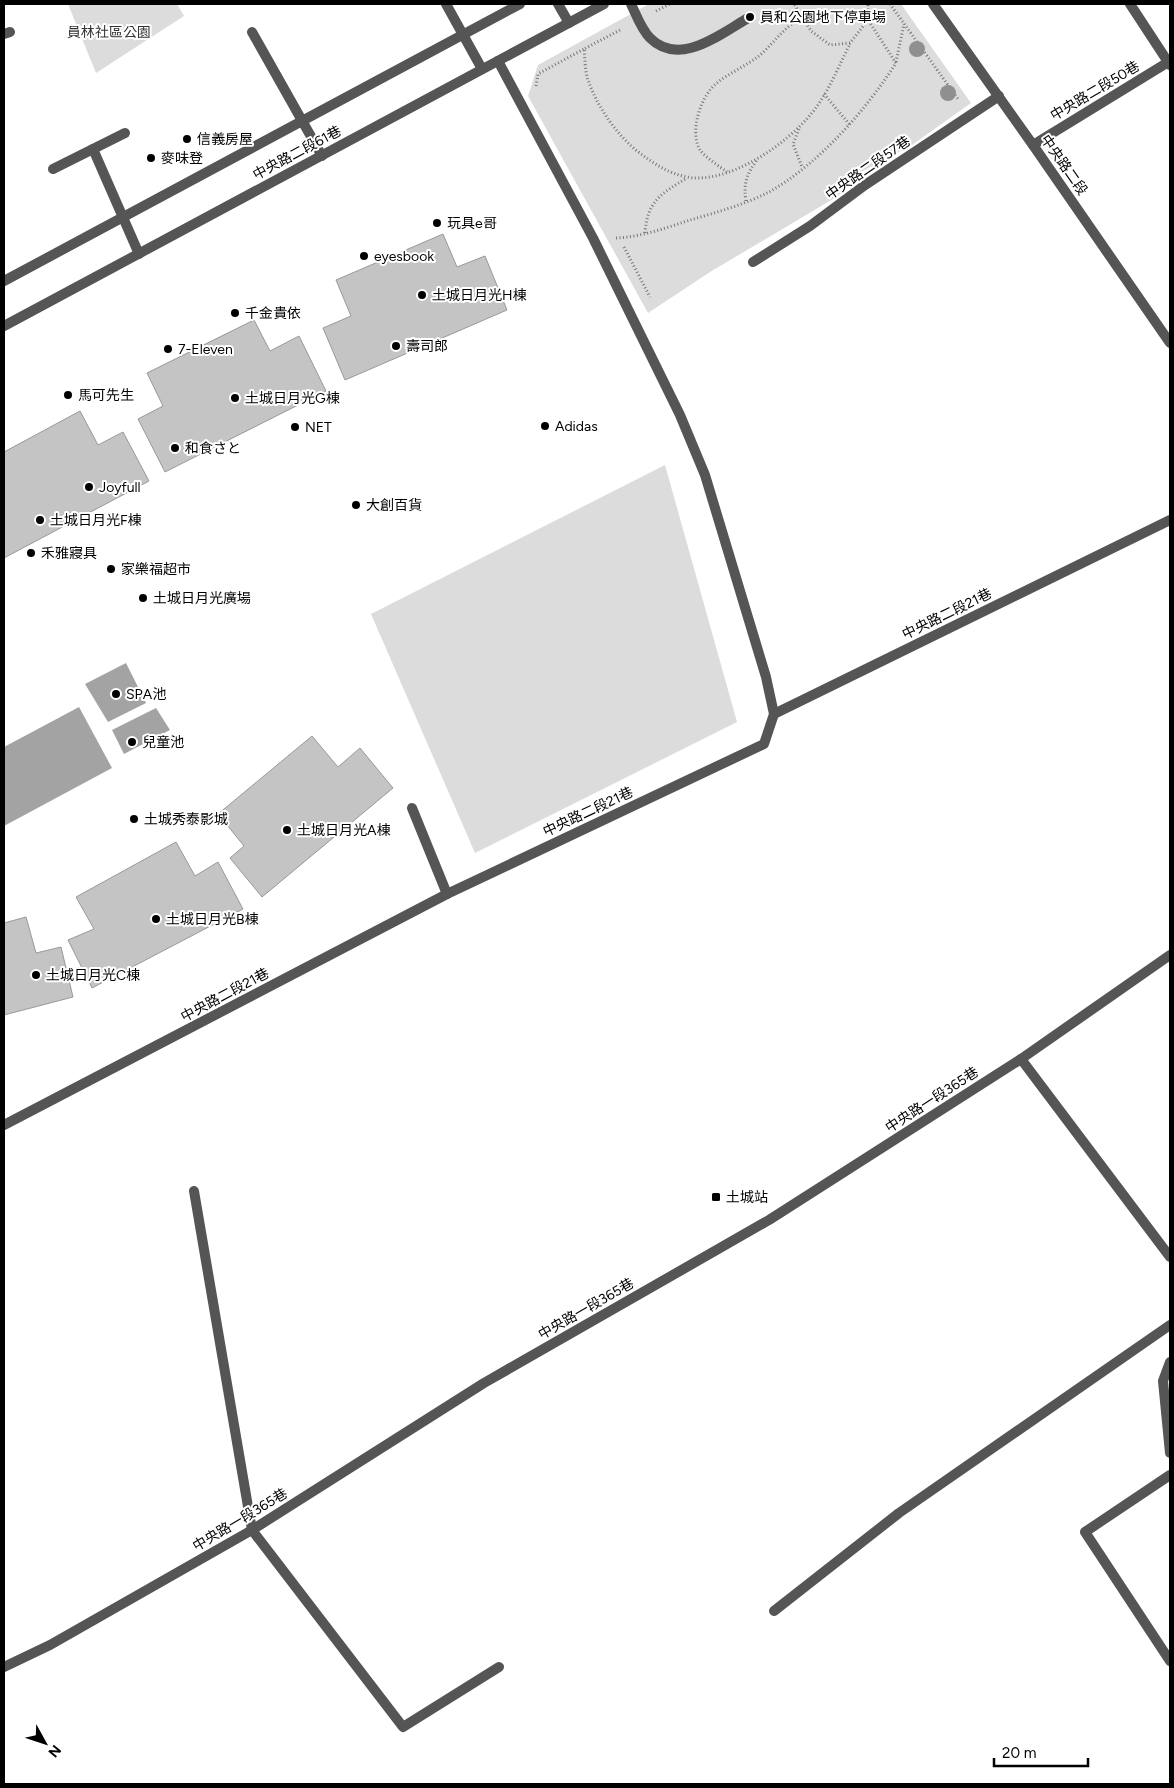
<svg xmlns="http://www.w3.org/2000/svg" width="1174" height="1788" viewBox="0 0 1174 1788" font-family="Figtree,'Noto Sans TC','Noto Sans JP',sans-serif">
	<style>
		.green { fill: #dcdcdc }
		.water { fill: #a3a3a3 }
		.building { fill: #c4c4c4; stroke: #999 }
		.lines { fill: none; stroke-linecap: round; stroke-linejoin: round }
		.path { stroke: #777; stroke-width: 3; stroke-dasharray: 1 2.5; stroke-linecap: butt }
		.service { stroke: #555; stroke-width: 10 }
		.minor { stroke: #555; stroke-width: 10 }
		.tertiary { stroke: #555; stroke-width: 10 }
		.tree { fill: #8f8f8f }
		.poi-dot { fill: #000; stroke: #fff; stroke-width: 2 }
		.labels { text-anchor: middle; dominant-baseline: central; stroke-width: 4; stroke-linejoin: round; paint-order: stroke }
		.poi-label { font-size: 14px; fill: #000; stroke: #fff; text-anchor: start }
		.park-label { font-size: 14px; fill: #333; stroke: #fff }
		.street-label { font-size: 14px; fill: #000; stroke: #fff }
	</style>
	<rect width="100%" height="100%" fill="#fff"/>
	<!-- green -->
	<g class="green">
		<path d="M68 4H177L184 16 96 73Z"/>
		<path d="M649 4H901L971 103 912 145 863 171 838 196 710 272 648 313 528 96 538 65Z"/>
		<path d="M665 465 737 722 475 853 371 614Z"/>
	</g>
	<!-- water -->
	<g class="water">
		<path d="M126 663 146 703 108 722 85 684Z"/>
		<path d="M79 707 112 768 4 826V747Z"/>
		<path d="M156 708 170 730 124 754 112 730Z"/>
	</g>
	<!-- building -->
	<g class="building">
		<path d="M443 234 457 267 485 256 507 310 345 380 323 328 351 316 336 280Z"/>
		<path d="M254 320 270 351 299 336 326 391 165 472 138 419 163 406 147 373Z"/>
		<path d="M80 411 98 445 123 432 149 481 4 558V452Z"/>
		<path d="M312 736 338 767 360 748 393 788 262 897 230 858 244 846 218 814Z"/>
		<path d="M176 842 195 876 218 862 243 909 92 988 68 940 94 929 76 897Z"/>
		<path d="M26 917 36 953 61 947 73 997 4 1015V923Z"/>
	</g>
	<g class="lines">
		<!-- path -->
		<g class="path">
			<path d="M890 4 958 99"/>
			<path d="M656 11 670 4"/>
			<path d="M868 20V4"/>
			<path d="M620 30 584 49C585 59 585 71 588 80 597 106 616 134 637 151 653 163 667 173 687 177 728 185 787 144 811 114 828 94 838 67 850 44"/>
			<path d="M896 62 904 24"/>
			<path d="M536 86 538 74 584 49"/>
			<path d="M824 94 850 125"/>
			<path d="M799 129 793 144 802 167"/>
			<path d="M727 172C719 166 706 158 700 150 689 131 701 95 717 83 729 73 746 66 759 56 774 43 784 27 801 18"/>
			<path d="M746 201C743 183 747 174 757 160"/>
			<path d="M645 233C647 201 662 193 687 178"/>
			<path d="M616 238C641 237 666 228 690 220 715 213 746 204 769 192 819 164 866 110 896 63L868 20 850 43 830 45 811 31 794 4"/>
			<path d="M624 247 650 297"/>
		</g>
		<!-- service -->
		<g class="service">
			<path d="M446 4 482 69"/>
			<path d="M558 4 569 23"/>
			<path d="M1130 4 1170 65"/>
			<path d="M252 32 322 156"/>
			<path d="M4 34 10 32"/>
			<path d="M1033 145 1170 61"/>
			<path d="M93 149 139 254"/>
			<path d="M53 169 125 133"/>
			<path d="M753 262 810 226 865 185 999 96"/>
			<path d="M4 281 520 4"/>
			<path d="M774 714 1170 520"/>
			<path d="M412 808 447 894"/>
			<path d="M1021 1059 1170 1257"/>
			<path d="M1170 1362 1163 1381 1170 1453"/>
			<path d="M1170 1475 1085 1532 1170 1661"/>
			<path d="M252 1530 403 1727 499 1667"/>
			<path d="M774 1611 899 1513 1170 1325"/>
			<path d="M4 1667 50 1645 252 1530 484 1383 769 1220 1021 1059 1170 955"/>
		</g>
		<!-- minor -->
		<g class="minor">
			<path d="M631 4C636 14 641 29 650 38 680 68 721 33 750 17"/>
			<path d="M4 326 604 4"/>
			<path d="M4 1125 447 894 764 744 774 714 766 677 705 475 680 415 593 238 498 61"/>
			<path d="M194 1191 252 1530"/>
		</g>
		<!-- tertiary -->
		<path class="tertiary" d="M933 4 1033 145 1170 343"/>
	</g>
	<!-- trees -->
	<g class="tree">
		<circle cx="917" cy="49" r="8"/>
		<circle cx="948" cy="93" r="8"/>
	</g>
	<!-- markers -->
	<g class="poi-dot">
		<circle cx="750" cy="17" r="5"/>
		<circle cx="187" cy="139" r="5"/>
		<circle cx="151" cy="158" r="5"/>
		<circle cx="437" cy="223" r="5"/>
		<circle cx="364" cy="256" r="5"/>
		<circle cx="422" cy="295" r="5"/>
		<circle cx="235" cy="313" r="5"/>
		<circle cx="396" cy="346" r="5"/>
		<circle cx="168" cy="349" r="5"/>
		<circle cx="68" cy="395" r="5"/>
		<circle cx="235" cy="398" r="5"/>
		<circle cx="545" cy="426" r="5"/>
		<circle cx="295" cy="427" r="5"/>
		<circle cx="175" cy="448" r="5"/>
		<circle cx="89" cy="487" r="5"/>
		<circle cx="356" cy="505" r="5"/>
		<circle cx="40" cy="520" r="5"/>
		<circle cx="31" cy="553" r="5"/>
		<circle cx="111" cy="569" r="5"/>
		<circle cx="143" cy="598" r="5"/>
		<circle cx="116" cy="694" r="5"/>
		<circle cx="132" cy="742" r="5"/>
		<circle cx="134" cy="819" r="5"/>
		<circle cx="287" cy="830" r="5"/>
		<circle cx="156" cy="919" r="5"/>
		<circle cx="36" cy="975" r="5"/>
		<rect x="711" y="1192" width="10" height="10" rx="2.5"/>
	</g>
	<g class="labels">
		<!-- poi labels -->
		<g class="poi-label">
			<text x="760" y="17">員和公園地下停車場</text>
			<text x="197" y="139">信義房屋</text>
			<text x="161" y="158">麥味登</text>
			<text x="447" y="223">玩具e哥</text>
			<text x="374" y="256">eyesbook</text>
			<text x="432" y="295">土城日月光H棟</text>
			<text x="245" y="313">千金貴依</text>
			<text x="406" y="346">壽司郎</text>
			<text x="178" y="349">7-Eleven</text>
			<text x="78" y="395">馬可先生</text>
			<text x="245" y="398">土城日月光G棟</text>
			<text x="555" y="426">Adidas</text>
			<text x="305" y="427">NET</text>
			<text x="185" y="448">和食さと</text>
			<text x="99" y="487">Joyfull</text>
			<text x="366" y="505">大創百貨</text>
			<text x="50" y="520">土城日月光F棟</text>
			<text x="41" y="553">禾雅寢具</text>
			<text x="121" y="569">家樂福超市</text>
			<text x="153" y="598">土城日月光廣場</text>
			<text x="126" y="694">SPA池</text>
			<text x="142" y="742">兒童池</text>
			<text x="144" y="819">土城秀泰影城</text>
			<text x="297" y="830">土城日月光A棟</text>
			<text x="166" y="919">土城日月光B棟</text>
			<text x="46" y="975">土城日月光C棟</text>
			<text x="726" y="1197">土城站</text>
		</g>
		<!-- park labels -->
		<g class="park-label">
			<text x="109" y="32">員林社區公園</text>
		</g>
		<!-- street labels -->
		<g class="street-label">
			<text transform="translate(1095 91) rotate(-31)">中央路二段50巷</text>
			<text transform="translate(297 153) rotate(-28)">中央路二段61巷</text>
			<text transform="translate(1064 165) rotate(55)">中央路二段</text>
			<text transform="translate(868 168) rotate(-35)">中央路二段57巷</text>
			<text transform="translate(947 614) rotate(-26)">中央路二段21巷</text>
			<text transform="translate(588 812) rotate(-25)">中央路二段21巷</text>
			<text transform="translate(225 995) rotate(-28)">中央路二段21巷</text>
			<text transform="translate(932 1100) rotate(-33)">中央路一段365巷</text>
			<text transform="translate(586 1309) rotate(-30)">中央路一段365巷</text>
			<text transform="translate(240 1520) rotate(-31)">中央路一段365巷</text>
		</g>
	</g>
	<!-- border -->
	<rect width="1174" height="1788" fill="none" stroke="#000000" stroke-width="10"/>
	<!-- north arrow -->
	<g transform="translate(45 1743) rotate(130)" stroke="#ffffff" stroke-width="4" paint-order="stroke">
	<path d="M0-4L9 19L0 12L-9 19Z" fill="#000000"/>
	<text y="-8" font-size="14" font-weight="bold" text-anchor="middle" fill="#000000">N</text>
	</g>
	<!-- scale -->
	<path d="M994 1758v8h94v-8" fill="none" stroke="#000000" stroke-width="2.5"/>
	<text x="1002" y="1758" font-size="15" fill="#000000" stroke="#ffffff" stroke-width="4" paint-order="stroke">20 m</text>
</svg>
